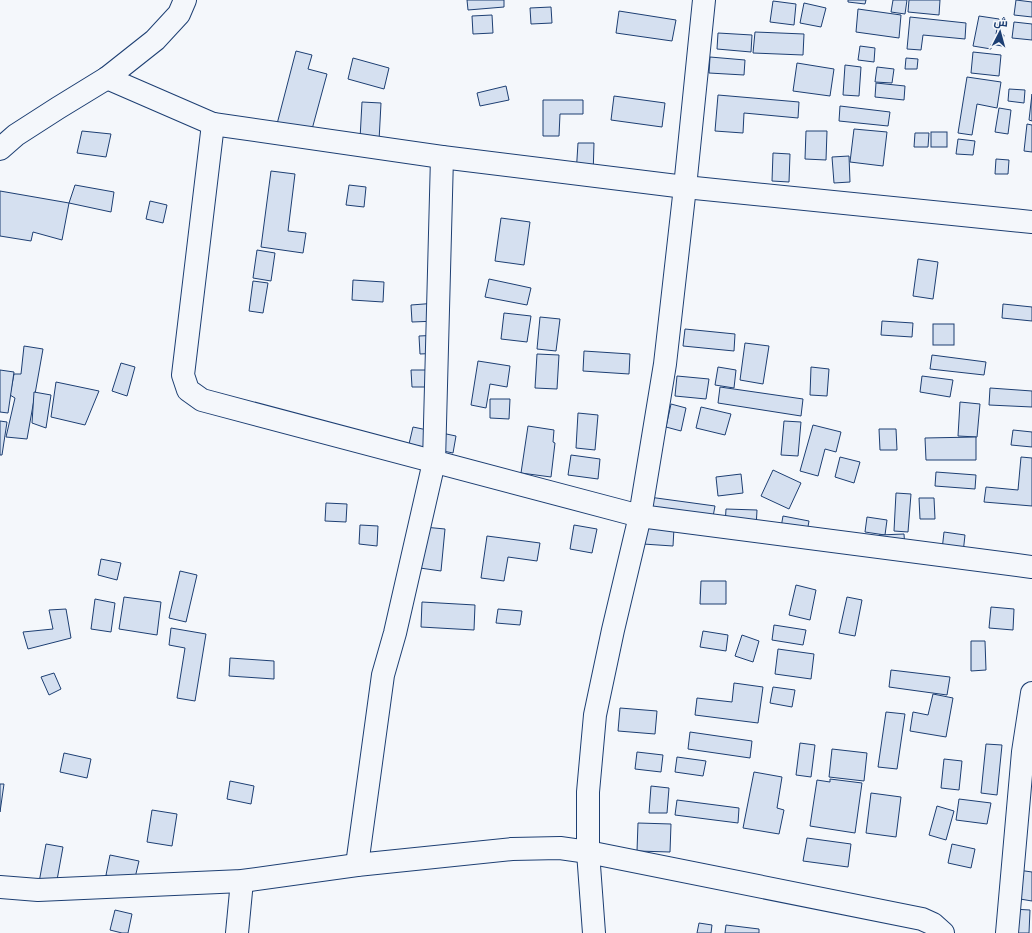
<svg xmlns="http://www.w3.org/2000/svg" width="1032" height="933" viewBox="0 0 1032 933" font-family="Poppins,Cairo,sans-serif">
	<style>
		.building { fill: #d5e0f0; stroke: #1d3f73 }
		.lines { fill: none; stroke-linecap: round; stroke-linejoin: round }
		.minor-casing { stroke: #1d3f73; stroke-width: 24 }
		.minor { stroke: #f4f7fb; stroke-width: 22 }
	</style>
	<rect width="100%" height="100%" fill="#f4f7fb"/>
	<!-- building -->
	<g class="building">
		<path d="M467 0H504V7L468 10Z"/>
		<path d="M848 0H866L865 4 848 2Z"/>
		<path d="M893 0H907L905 14 891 12Z"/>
		<path d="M909 0H940L939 15 908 12Z"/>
		<path d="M1016 0 1032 2V17L1014 15Z"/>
		<path d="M773 1 796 4 794 25 770 22Z"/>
		<path d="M804 3 826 8 821 27 800 23Z"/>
		<path d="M551 7 552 23 531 24 530 8Z"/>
		<path d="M858 9 901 15 899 38 856 32Z"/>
		<path d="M619 11 676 20 672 41 616 33Z"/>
		<path d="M492 15 493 33 473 34 472 16Z"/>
		<path d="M979 16 999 19 996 34 1004 35 1002 46 991 44V49L973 46Z"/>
		<path d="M910 17 966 23 965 39 923 35 921 50 907 49Z"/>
		<path d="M1014 22 1032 24V40L1012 38Z"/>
		<path d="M755 32 804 34 803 55 753 53Z"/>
		<path d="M718 33 752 35 751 52 717 49Z"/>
		<path d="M860 46 875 48 874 62 858 60Z"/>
		<path d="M296 51 312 55 308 69 327 74 311 133 277 124Z"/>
		<path d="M973 52 1001 55 999 76 971 73Z"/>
		<path d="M710 57 745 60 744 75 709 73Z"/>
		<path d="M353 58 389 68 384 89 348 79Z"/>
		<path d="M906 58 918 59 917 69H905Z"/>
		<path d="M797 63 834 69 830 96 793 91Z"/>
		<path d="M845 65 861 67 859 96 843 95Z"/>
		<path d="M877 67 894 69 892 83 875 82Z"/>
		<path d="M967 77 1001 82 997 108 977 104 972 135 958 133Z"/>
		<path d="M876 83 905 86 904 100 875 97Z"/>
		<path d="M506 86 509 100 480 106 477 93Z"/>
		<path d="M1009 89 1025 90 1024 103 1008 101Z"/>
		<path d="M1032 94V121L1029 120Z"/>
		<path d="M718 95 799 102 798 118 744 113 743 133 715 131Z"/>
		<path d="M614 96 665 103 662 127 611 120Z"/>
		<path d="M543 100H583V114H560L559 136H543Z"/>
		<path d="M362 102 381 103 379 141 360 139Z"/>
		<path d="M840 106 890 112 888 126 839 121Z"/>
		<path d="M999 108 1011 110 1008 134 995 132Z"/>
		<path d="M1027 124 1032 125V152L1024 151Z"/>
		<path d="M854 129 887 132 883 166 850 162Z"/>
		<path d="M82 131 111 134 106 157 77 153Z"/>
		<path d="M806 131H827L826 160 805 159Z"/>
		<rect x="931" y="132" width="16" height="15"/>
		<path d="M915 133H929L928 147H914Z"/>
		<path d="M958 139 975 141 973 155 956 154Z"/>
		<path d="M578 143H594L593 177 576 175Z"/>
		<path d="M773 153 790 154 789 182 772 181Z"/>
		<path d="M849 156 850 182 834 183 832 157Z"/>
		<path d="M996 159 1009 160 1008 174H995Z"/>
		<path d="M271 171 295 174 288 231 306 233 303 253 261 247Z"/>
		<path d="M75 185 114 192 111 212 69 203Z"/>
		<path d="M349 185 366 187 364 207 346 205Z"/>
		<path d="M0 191 69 203 62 240 33 232 31 241 0 236Z"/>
		<path d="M150 201 167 205 163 223 146 219Z"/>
		<path d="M501 218 530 222 524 265 495 261Z"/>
		<path d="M257 250 275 253 271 281 253 278Z"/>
		<path d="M918 259 938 262 933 299 913 296Z"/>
		<path d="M489 279 531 288 527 305 485 297Z"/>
		<path d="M353 280 384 282 383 302 352 300Z"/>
		<path d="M253 281 268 283 263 313 249 311Z"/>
		<path d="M437 303 438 321 412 322 411 305Z"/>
		<path d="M1003 304 1032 307V321L1002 318Z"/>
		<path d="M504 313 531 316 527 342 501 339Z"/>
		<path d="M540 317 560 319 556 351 537 349Z"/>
		<path d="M882 321 913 323 912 337 881 335Z"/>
		<rect x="933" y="324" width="21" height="21"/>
		<path d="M685 329 735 334 734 351 683 346Z"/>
		<path d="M441 335 442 353 420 354 419 336Z"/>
		<path d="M745 343 769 346 763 384 740 380Z"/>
		<path d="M24 346 43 349 27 439 6 437 15 398 10 395 14 374H21Z"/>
		<path d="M584 351 630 354 629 374 583 371Z"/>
		<path d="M537 354 559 355 557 389 535 388Z"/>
		<path d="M932 355 986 362 984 375 930 369Z"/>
		<path d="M478 361 510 366 507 387 490 384 486 408 471 405Z"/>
		<path d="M121 363 135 367 127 396 112 391Z"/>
		<path d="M718 367 736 370 734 388 715 385Z"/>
		<path d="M811 367 829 369 827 396 810 395Z"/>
		<path d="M0 370 14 372 8 413 0 412Z"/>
		<path d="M411 370H432V387H412Z"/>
		<path d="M677 376 709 379 706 399 675 396Z"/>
		<path d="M922 376 953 380 950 397 920 392Z"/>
		<path d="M56 382 99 391 85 425 51 417Z"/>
		<path d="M720 387 803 399 801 416 718 403Z"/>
		<path d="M990 388 1032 391V407L989 405Z"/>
		<path d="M34 392 51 395 46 428 32 423Z"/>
		<path d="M490 399H510L509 419 490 418Z"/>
		<path d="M960 402 980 404 977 437 958 436Z"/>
		<path d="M671 404 686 408 681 431 666 427Z"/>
		<path d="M701 407 731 414 725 435 696 428Z"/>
		<path d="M578 413 598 415 595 450 576 448Z"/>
		<path d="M0 421 7 422 2 455H0Z"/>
		<path d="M784 421 801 422 798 456 781 455Z"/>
		<path d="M813 425 841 432 836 452 825 449 818 476 800 471Z"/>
		<path d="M528 426 554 430 553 442 555 443 551 477 521 473Z"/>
		<path d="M413 427 456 436 453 453 409 444Z"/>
		<path d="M879 429H896L897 450H880Z"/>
		<path d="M1013 430 1032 432V447L1011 445Z"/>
		<path d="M976 437V460H926L925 438Z"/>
		<path d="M571 455 600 459 598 479 568 475Z"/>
		<path d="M840 457 860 462 854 483 835 477Z"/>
		<path d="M1021 457 1032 458V506L984 502 986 487 1018 490Z"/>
		<path d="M773 470 801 483 789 509 761 496Z"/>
		<path d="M936 472 976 475 975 489 935 486Z"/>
		<path d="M741 474 743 493 718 496 716 477Z"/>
		<path d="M896 493 911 494 908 532 894 531Z"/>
		<path d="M649 497 715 506 712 522 647 513Z"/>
		<path d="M919 498H934L935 519H920Z"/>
		<path d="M326 503 347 504 346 522 325 521Z"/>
		<path d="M726 509 757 510 756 528 725 526Z"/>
		<path d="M783 516 809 521 805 543 779 539Z"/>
		<path d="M867 517 887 520 885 535 865 532Z"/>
		<path d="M360 525 378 526 377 546 359 544Z"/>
		<path d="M574 525 597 529 592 553 570 549Z"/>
		<path d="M645 525 674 528 673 546 643 544Z"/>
		<path d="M424 527 445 529 441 571 420 568Z"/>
		<path d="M944 532 965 535 963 553 942 550Z"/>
		<path d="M904 534 905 549 880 550 879 535Z"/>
		<path d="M487 536 540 543 537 561 508 557 504 581 481 578Z"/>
		<path d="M101 559 121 563 117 580 98 575Z"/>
		<path d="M180 571 197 575 186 622 169 618Z"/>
		<path d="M701 581H726V604H700Z"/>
		<path d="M796 585 816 590 810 620 789 615Z"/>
		<path d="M124 597 161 602 157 635 119 629Z"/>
		<path d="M847 597 862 600 855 636 839 633Z"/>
		<path d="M95 599 115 603 111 632 91 629Z"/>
		<path d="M422 602 475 605 474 630 421 627Z"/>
		<path d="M991 607 1014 609 1013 630 989 628Z"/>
		<path d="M66 609 71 638 28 649 23 632 53 629 49 610Z"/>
		<path d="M498 609 522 611 520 625 496 623Z"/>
		<path d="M774 625 806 630 803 645 772 640Z"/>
		<path d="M171 628 206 634 195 701 177 698 185 648 169 645Z"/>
		<path d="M703 631 728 635 726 651 700 647Z"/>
		<path d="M742 635 759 641 753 662 735 656Z"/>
		<path d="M971 641H985L986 670 971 671Z"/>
		<path d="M778 649 814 654 811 679 775 674Z"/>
		<path d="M230 658 274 661V679L229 676Z"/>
		<path d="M891 670 950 677 947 695 889 687Z"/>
		<path d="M54 673 61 689 49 695 41 677Z"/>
		<path d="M734 683 763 687 758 723 695 715 697 698 732 702Z"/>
		<path d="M773 687 795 690 792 707 770 703Z"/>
		<path d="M933 694 953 698 946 737 910 731 913 712 928 715Z"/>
		<path d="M620 708 657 711 655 734 618 731Z"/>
		<path d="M886 712 905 714 897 769 878 767Z"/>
		<path d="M690 732 752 741 750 758 688 749Z"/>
		<path d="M800 743 815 745 811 777 796 775Z"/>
		<path d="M986 744 1002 745 997 795 981 793Z"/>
		<path d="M832 749 867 753 864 781 829 777Z"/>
		<path d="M637 752 663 755 661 772 635 769Z"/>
		<path d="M64 753 91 759 87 778 60 772Z"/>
		<path d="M677 757 706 761 703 776 675 772Z"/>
		<path d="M944 759 962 761 959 790 941 788Z"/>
		<path d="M754 772 782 777 777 808 784 810 779 834 743 828Z"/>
		<path d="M830 779 862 783 855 833 810 826 817 780 830 782Z"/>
		<path d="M230 781 254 786 251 804 227 799Z"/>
		<path d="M0 784H4L0 812Z"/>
		<path d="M651 786 669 788 667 813H649Z"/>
		<path d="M871 793 901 797 896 837 866 833Z"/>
		<path d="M959 799 991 803 987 824 956 820Z"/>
		<path d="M677 800 739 808 738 823 675 815Z"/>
		<path d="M937 806 954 811 946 840 929 835Z"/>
		<path d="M152 810 177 814 172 846 147 842Z"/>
		<path d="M638 823 671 824 670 852 637 851Z"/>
		<path d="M807 838 851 844 848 867 803 861Z"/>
		<path d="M46 844 63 847 55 891 38 888Z"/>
		<path d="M952 844 975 849 971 868 948 863Z"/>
		<path d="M110 855 139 861 134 882 106 875Z"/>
		<path d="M1018 870 1032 872V901L1014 898Z"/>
		<path d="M1012 909 1030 910 1029 933H1011Z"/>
		<path d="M115 910 132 914 128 933H122L110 930Z"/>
		<path d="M699 923 712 925 711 933H697Z"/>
		<path d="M726 925 759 929V933H725Z"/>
	</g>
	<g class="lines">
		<defs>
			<g id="minor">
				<path d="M107 78 213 124 442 157 685 187 1032 222"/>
				<path d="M213 124 183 375 188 390 202 400 640 516 1032 567"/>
				<path d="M0 149 16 135 58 108 107 78 155 40 179 14 185 0"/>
				<path d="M357 865 383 675 395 633 434 462 442 157"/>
				<path d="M0 887 38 890 242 881 357 865 512 849 560 848 588 852 922 919 933 924 943 933"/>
				<path d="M237 933 242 881"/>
				<path d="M594 933 588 852V792L595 715 613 630 640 516 665 364 685 187 704 0"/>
				<path d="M1007 933 1023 752 1032 693"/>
			</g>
		</defs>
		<!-- minor casing -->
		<use href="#minor" class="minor-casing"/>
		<!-- minor -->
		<use href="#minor" class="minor"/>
	</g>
	<!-- north arrow -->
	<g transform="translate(1000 32) rotate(6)" stroke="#f4f7fb" stroke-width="3" paint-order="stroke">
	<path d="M0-3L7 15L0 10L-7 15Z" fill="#1d3f73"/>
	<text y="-6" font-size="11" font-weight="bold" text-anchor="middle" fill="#1d3f73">ش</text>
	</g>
</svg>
